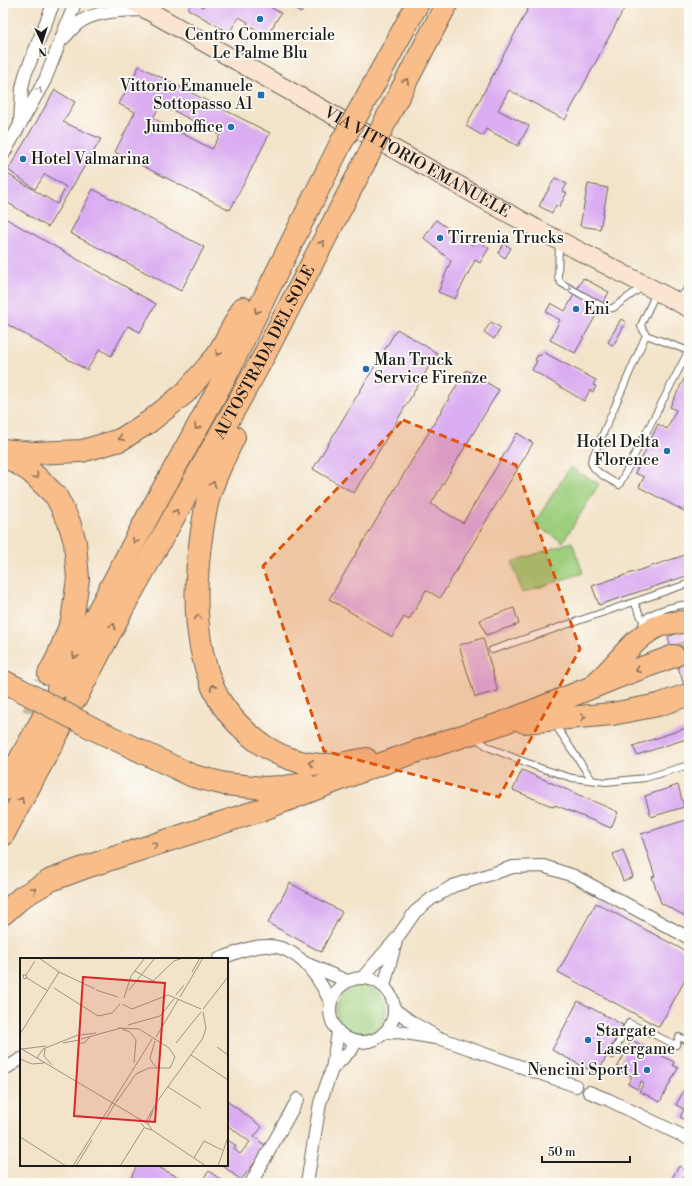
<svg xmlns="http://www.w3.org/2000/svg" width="692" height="1186" viewBox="0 0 692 1186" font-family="'Libre Bodoni',serif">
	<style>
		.green { fill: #9ecf7e; stroke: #5d764d }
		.building { fill: #daacf1; fill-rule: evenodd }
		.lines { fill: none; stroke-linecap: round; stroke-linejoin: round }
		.highway-tunnel { stroke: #c8bba6; stroke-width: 22; stroke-dasharray: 22 11; stroke-linecap: butt }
		.lane-casing { stroke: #676259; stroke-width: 8 }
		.street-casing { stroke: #676259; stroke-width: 14 }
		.secondary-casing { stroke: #676259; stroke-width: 20 }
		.highway-casing { stroke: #676259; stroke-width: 24 }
		.lane { stroke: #fff; stroke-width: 6 }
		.street { stroke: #fff; stroke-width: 12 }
		.secondary { stroke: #fce5d0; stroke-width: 18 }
		.highway { stroke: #f8bd89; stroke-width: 22 }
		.highway-bridge-casing { stroke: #676259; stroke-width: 24; stroke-linecap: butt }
		.highway-bridge { stroke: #f8bd89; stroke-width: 22 }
		.oneway { stroke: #8a6c52 }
		.oneway2 { stroke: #999 }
		.marked { fill: #de560d; fill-opacity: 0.2; stroke: #de560d; stroke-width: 3; stroke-dasharray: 8 5; stroke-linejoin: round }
		.poi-dot { fill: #1f6fb2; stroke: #fdfcf7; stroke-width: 1.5 }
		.labels { text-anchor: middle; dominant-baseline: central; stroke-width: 3.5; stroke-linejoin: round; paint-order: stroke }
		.poi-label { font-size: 16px; fill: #1c1c1c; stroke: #fdfcf7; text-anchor: start }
		.street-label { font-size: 16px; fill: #1c1c1c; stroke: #fdfcf7 }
		.inset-road { fill: none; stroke: #9d9384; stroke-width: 1 }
		.view { fill: #d62828; fill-opacity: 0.15; stroke: #d62828; stroke-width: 2 }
		.inset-edge { fill: none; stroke: #1c1c1c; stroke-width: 2 }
	</style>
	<rect width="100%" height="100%" fill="#fdfcf7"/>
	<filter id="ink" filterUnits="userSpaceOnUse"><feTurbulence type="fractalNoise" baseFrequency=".025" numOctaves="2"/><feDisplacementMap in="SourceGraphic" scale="8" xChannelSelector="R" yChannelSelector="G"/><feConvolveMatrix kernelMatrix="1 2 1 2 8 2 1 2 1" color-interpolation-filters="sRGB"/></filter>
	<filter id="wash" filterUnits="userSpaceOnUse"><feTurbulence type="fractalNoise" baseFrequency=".012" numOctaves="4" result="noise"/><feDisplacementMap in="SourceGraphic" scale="16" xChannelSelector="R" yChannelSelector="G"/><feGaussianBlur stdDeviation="0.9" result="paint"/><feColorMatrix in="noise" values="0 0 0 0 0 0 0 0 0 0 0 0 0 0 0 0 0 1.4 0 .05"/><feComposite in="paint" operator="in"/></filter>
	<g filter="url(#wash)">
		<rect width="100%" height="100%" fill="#f3e3c9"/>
		<!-- green -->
		<g class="green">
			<path d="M570 467 599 484 563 542 534 524Z"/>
			<path d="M572 542 583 573 522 593 512 562Z"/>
			<circle cx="361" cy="1010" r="25"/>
		</g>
		<g id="blocks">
			<!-- building -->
			<g class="building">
				<path d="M191 3H196L203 7 205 3H263L281 13 267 36 247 24 248 22 239 17 229 33 188 9Z"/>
				<path d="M284 3H307L301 13Z"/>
				<path d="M531 3H627L565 120 509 90 498 110 529 126 518 146 486 129 483 136 466 126Z"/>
				<path d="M139 66 270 133 230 210 115 152 135 112 119 104ZM161 104 220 135 212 149 153 118Z"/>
				<path d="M55 90 75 102 63 122 101 139 48 227 3 200V174L4 172 57 204 66 187 45 174 35 189 8 170Z"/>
				<path d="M555 178 567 184 563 191 567 193 559 207 556 205 552 213 539 206Z"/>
				<path d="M588 184 608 188 600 229 580 226Z"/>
				<path d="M93 189 204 247 181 291 70 233Z"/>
				<path d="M3 217 156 304 140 332 128 326 111 356 100 349 87 370 3 322Z"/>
				<path d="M436 220 473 246 476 239 489 248 480 263 475 260 455 299 438 292 451 261 424 238Z"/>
				<path d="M504 244 511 248 505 258 498 253Z"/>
				<path d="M583 278 609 292 575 353 550 340 560 320 546 312 551 303 565 311Z"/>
				<path d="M621 319 626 322 613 346 608 342Z"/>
				<path d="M491 322 501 328 494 339 484 332Z"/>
				<path d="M397 329 437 353 354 493 313 469Z"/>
				<path d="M543 352 596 380 593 385 596 386 593 392 590 390 584 401 532 370 537 361 535 360 538 355 540 356Z"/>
				<path d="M466 370 499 390 431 504 463 523 517 433 533 443 440 598 426 590 409 620 404 617 392 637 329 599Z"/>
				<path d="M686 375 689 376V500L684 511 639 487 644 477 635 473 658 424 667 429 676 410 670 407Z"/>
				<path d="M685 555 689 567V575L599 605 592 586Z"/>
				<path d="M514 608 519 624 486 635 480 620Z"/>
				<path d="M683 631 689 648V700L668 637Z"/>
				<path d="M483 638 498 691 475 697 459 645Z"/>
				<path d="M689 727V738L637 755 633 746Z"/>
				<path d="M522 770 618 812 611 828 555 805 554 807 513 790Z"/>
				<path d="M678 785 684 807 651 817 645 796Z"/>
				<path d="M689 819V918L661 903 652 877 655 876 641 834Z"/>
				<path d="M623 850 633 877 623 881 613 854Z"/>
				<path d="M290 883 342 912 321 952 268 923Z"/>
				<path d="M596 903 689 953V973L659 1027 558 972Z"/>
				<path d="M578 1001 623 1025 597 1074 552 1050Z"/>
				<path d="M632 1040 674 1062 673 1065 678 1068 660 1102 639 1091 644 1083 641 1081 637 1089 628 1084 632 1076 617 1068Z"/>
				<path d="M684 1090 689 1092V1122L680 1117 684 1109 676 1105Z"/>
				<path d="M227 1101 262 1127 254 1137 267 1147 241 1180 222 1165H227V1139L236 1146 234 1149 240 1154 250 1142 227 1125Z"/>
				<path d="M137 1165H154L186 1181 185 1183H131L129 1182Z"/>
				<path d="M679 1166 687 1171 680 1183H677L671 1180Z"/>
				<path d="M209 1171 225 1183H200Z"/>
			</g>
		</g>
	</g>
	<g filter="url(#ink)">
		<use href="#blocks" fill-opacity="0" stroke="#676259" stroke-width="1"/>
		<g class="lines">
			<!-- highway-tunnel -->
			<g class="highway-tunnel">
				<path d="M674 656 689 651"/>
				<path d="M33 714 44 682"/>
			</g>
			<defs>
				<g id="lane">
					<path d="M559 244 558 278 561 283 607 309 613 308 642 287"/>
					<path d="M656 293 642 323 641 326 646 335 689 351"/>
					<path d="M679 301 689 286"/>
					<path d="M646 335 591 461C591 471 611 480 619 485L689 350"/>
					<path d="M634 602 643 621"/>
					<path d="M642 629C642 626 642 623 644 620 651 611 677 605 689 604"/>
					<path d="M492 650 687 584"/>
					<path d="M554 723 592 780"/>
					<path d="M475 738 490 748 540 768 572 778 606 782 645 778 689 765"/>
					<path d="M612 1055 629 1023 676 1045 679 1037 689 1041"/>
				</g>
				<g id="street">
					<path d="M64 38C69 33 74 26 80 22 98 10 124 11 145 10"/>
					<path d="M20 121 22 88 25 75 52 7V3"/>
					<path d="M3 155 45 80 75 3"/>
					<path d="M219 959C234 954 250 946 266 946 297 945 318 976 330 1001"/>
					<path d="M305 963 347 981"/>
					<path d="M363 977 397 938 415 912 431 899 453 886 513 867 543 866 574 876 689 938"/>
					<circle cx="362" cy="1010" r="32"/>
					<path d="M384 986 396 941"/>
					<path d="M394 1009 413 1023 434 1035"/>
					<path d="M384 1033 399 1032 442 1039 576 1086"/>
					<path d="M332 1069 352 1049 356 1042"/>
					<path d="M3 1070 21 1059"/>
					<path d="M589 1092 609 1100 689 1139"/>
					<path d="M251 1183 298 1099"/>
					<path d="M307 1183 320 1103 332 1069 338 1032"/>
				</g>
				<g id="secondary">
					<path id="s1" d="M135 3 272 81 535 228 689 308"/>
				</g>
				<g id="highway">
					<path d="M363 104 418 3"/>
					<path d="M388 116 447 3"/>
					<path d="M234 437C225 456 215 476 209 496 205 509 203 524 201 538 194 586 193 638 212 685 221 708 238 726 257 741 277 756 302 765 327 765 340 765 353 761 366 759"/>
					<path d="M3 450 33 453 82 451 120 440 149 422 185 393 217 356 243 308"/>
					<path d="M3 457 12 460 30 471 56 496 69 522 75 542 78 579 72 621 57 659 49 674"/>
					<path d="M3 681 17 688"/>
					<path d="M597 682C618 664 635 635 661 625 670 622 680 622 689 622"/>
					<path d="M58 688 147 518 225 377 341 143"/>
					<path id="s2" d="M76 698 125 604 259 365 368 156"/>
					<path d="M524 722 612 714 658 705 687 695"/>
					<path d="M94 729 193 776 225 784 263 788 284 787 306 784"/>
					<path d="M3 790 43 718"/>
					<path d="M3 835 60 729"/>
					<path d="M3 914 22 897 51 880 89 866 261 810 364 770 432 746 503 723 615 678 674 656"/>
				</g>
			</defs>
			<!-- lane casing -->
			<use href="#lane" class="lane-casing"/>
			<!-- street casing -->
			<use href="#street" class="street-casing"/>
			<!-- secondary casing -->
			<use href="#secondary" class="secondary-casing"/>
			<!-- highway casing -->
			<use href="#highway" class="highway-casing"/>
			<!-- lane -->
			<use href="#lane" class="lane"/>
			<!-- street -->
			<use href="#street" class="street"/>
			<!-- secondary -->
			<use href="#secondary" class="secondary"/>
			<!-- highway -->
			<use href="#highway" class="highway"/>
			<defs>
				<g id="highway-bridge">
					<path d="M341 143 363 104"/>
					<path d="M368 156 388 116"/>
					<path d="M17 688 94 729"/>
				</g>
			</defs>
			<!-- highway-bridge casing -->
			<use href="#highway-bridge" class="highway-bridge-casing"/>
			<!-- highway-bridge -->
			<use href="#highway-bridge" class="highway-bridge"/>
		</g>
		<!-- one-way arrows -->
		<defs><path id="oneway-chevron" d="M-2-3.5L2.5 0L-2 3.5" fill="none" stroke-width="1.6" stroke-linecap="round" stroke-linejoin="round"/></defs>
		<g class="oneway">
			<use href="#oneway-chevron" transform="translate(406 81) rotate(-63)"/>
			<use href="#oneway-chevron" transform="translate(322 243) rotate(-63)"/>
			<use href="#oneway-chevron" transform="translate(257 311) rotate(116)"/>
			<use href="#oneway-chevron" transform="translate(218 353) rotate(122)"/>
			<use href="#oneway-chevron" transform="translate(197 427) rotate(119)"/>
			<use href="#oneway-chevron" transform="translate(121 438) rotate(154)"/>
			<use href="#oneway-chevron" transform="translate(36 476) rotate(43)"/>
			<use href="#oneway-chevron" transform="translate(213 484) rotate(-69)"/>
			<use href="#oneway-chevron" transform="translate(176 512) rotate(-60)"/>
			<use href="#oneway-chevron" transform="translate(135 541) rotate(118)"/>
			<use href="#oneway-chevron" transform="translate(198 617) rotate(-95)"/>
			<use href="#oneway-chevron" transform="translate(113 626) rotate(-62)"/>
			<use href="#oneway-chevron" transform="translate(75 656) rotate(118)"/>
			<use href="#oneway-chevron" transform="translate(638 670) rotate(160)"/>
			<use href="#oneway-chevron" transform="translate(213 687) rotate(-114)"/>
			<use href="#oneway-chevron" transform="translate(583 717) rotate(-5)"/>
			<use href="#oneway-chevron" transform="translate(311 763) rotate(-172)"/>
			<use href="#oneway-chevron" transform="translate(21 800) rotate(-62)"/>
			<use href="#oneway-chevron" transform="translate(155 845) rotate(-19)"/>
			<use href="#oneway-chevron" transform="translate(34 890) rotate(-31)"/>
		</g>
		<g class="oneway2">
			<use href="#oneway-chevron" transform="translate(39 90) rotate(-60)"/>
			<use href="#oneway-chevron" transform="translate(569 288) rotate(29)"/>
		</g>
	</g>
	<!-- marked area -->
	<path class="marked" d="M403 420 516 465 580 649 499 797 324 751 263 566Z"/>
	<!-- markers -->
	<g class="poi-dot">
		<circle cx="260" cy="19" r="4"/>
		<rect x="257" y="91" width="8" height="8" rx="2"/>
		<circle cx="231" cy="127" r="4"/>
		<circle cx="23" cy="159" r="4"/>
		<circle cx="440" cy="238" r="4"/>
		<circle cx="576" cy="309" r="4"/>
		<circle cx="366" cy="369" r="4"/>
		<circle cx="667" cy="451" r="4"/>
		<circle cx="588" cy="1040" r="4"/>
		<circle cx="647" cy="1070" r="4"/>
	</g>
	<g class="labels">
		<!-- poi labels -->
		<g class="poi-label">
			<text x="260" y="35" text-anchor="middle">Centro Commerciale<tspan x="260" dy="18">Le Palme Blu</tspan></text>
			<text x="253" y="86" text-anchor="end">Vittorio Emanuele<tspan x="253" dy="18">Sottopasso A1</tspan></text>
			<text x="223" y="127" text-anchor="end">Jumboffice</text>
			<text x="31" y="159">Hotel Valmarina</text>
			<text x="448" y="238">Tirrenia Trucks</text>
			<text x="584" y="309">Eni</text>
			<text x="374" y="360">Man Truck<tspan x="374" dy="18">Service Firenze</tspan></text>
			<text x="659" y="442" text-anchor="end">Hotel Delta<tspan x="659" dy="18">Florence</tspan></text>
			<text x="596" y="1031">Stargate<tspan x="596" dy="18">Lasergame</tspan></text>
			<text x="639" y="1070" text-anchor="end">Nencini Sport 1</text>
		</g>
		<!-- street labels -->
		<g class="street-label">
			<text stroke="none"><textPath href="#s1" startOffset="324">VIA VITTORIO EMANUELE</textPath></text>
			<text stroke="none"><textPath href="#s2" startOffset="394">AUTOSTRADA DEL SOLE</textPath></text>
		</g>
	</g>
	<!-- overview -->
	<g transform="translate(20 958)">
		<rect width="208" height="208" fill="#f3e3c9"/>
		<path class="inset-road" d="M19 0 39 14 75 31M115 13 133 23 154 3 163 0M172 14 180 0M6 17H3L4 21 7 20 6 17 15 3M7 20 28 33M34 30 78 58 92 55 100 46M76 32 98 39M109 32 135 0M156 37 164 27M160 39 183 0M104 40 111 18 125 0M102 46 112 51 148 37 181 51M183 51 208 19M108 67 140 58 154 41M102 71 110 74 116 82 114 105M0 76 39 14M60 77 76 75M136 79 158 42M61 81 101 70M135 83 130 100 133 106 139 111M43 85 59 82M58 85H64L70 79M156 85 181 54M197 89 208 97M0 90 128 166 132 172M2 91 26 88M25 91 24 98 32 107M171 97 208 122M17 100 23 91 58 77M0 101 12 106 24 105M148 129 181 150M97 143 116 116 129 110H150L155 99 149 90 119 71 98 70M87 159 98 141M121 165 125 170 132 172 186 208M125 165 139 141 183 80 186 70 183 54M128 166 133 152M0 179 46 208M174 200 184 183 202 192M53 208 132 81M56 208 72 182M100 208 124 170M198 208 208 179"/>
		<path class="view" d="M63 19 145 25 135 164 54 158Z"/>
		<rect width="208" height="208" class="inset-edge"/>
	</g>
	<!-- margin -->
	<rect width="692" height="1186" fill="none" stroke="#fdfcf7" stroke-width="16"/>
	<!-- north arrow -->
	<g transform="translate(42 42) rotate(176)" stroke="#fdfcf7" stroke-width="3" paint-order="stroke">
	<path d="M0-3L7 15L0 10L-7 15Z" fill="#1c1c1c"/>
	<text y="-6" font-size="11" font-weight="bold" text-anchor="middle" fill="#1c1c1c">N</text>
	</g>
	<!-- scale -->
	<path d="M542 1156v6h88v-6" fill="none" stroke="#1c1c1c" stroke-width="2"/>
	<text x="548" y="1156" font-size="12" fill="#1c1c1c" stroke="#fdfcf7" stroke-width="3" paint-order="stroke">50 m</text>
</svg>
